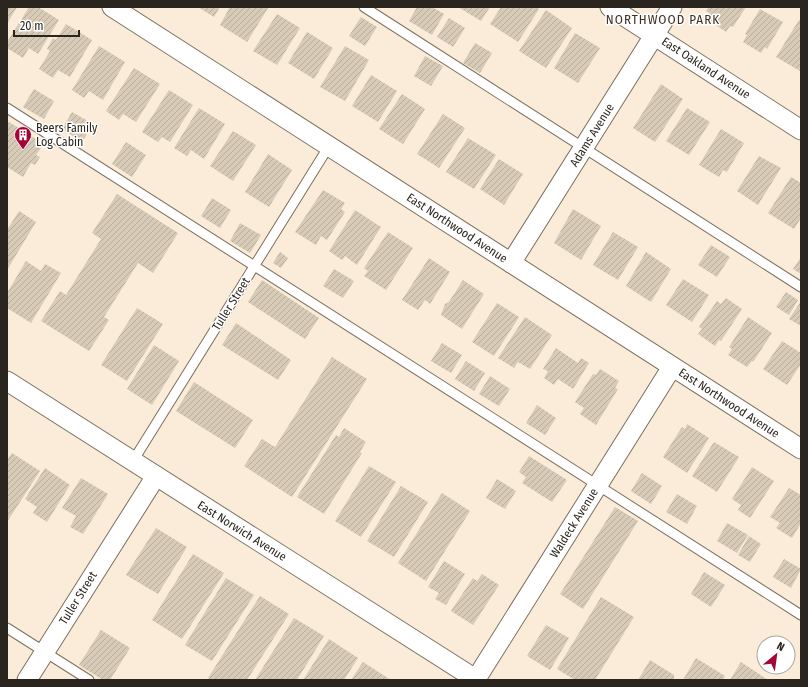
<svg xmlns="http://www.w3.org/2000/svg" width="808" height="687" viewBox="0 0 808 687" font-family="'Fira Sans Condensed',sans-serif">
	<style>
		.building { fill: url(#building-hatch) }
		.lines { fill: none; stroke-linecap: round; stroke-linejoin: round }
		.lane-casing { stroke: #7c705f; stroke-width: 11 }
		.street-casing { stroke: #7c705f; stroke-width: 21 }
		.lane { stroke: #fff; stroke-width: 9 }
		.street { stroke: #fff; stroke-width: 19 }
		.labels { text-anchor: middle; dominant-baseline: central; stroke-width: 3; stroke-linejoin: round; paint-order: stroke }
		.street-label { font-size: 12px; fill: #2a251e; stroke: #fff }
		.poi-label { font-size: 12px; fill: #2a251e; stroke: #fff; text-anchor: start }
		.neighbourhood-label { font-size: 13px; letter-spacing: 1px; fill: #3c3122; stroke: #fff }
	</style>
	<defs>
		<pattern id="building-hatch" width="6" height="6" patternUnits="userSpaceOnUse"><rect width="6" height="6" fill="#d7cab6"/><path d="M-1 1l2-2M0 6l6-6M5 7l2-2" fill="none" stroke="#b9ad9c"/></pattern>
	</defs>
	<rect width="100%" height="100%" fill="#faecd9"/>
	<!-- building -->
	<g class="building">
		<path d="M7 7H17L7 24Z"/>
		<path d="M29 7H38L59 20 38 54 29 48 23 58 7 48V42Z"/>
		<path d="M198 7H220L214 17Z"/>
		<path d="M230 7 268 8 247 42 220 25Z"/>
		<path d="M417 7H432L444 14 432 35 409 21Z"/>
		<path d="M458 7H490L481 21Z"/>
		<path d="M501 7H535L539 9 518 42 490 24Z"/>
		<path d="M709 7H746L733 27 730 26 726 32 706 18 709 13 706 11Z"/>
		<path d="M760 9 783 22 767 49 765 47 761 53 743 42 747 35 745 34Z"/>
		<path d="M546 10 572 28 546 68 519 51Z"/>
		<path d="M277 14 300 28 277 65 253 51Z"/>
		<path d="M361 17 377 27 365 46 349 36Z"/>
		<path d="M449 18 465 28 453 47 437 37Z"/>
		<path d="M799 20 801 21V69L800 71 776 57Z"/>
		<path d="M66 24 92 40 70 77 58 70 53 78 39 69 50 51 47 49 53 38 56 40Z"/>
		<path d="M307 32 333 48 314 79 288 63Z"/>
		<path d="M575 33 600 48 578 83 554 68Z"/>
		<path d="M475 43 492 53 480 73 463 63Z"/>
		<path d="M99 46 125 62 103 100 89 91 84 98 72 90Z"/>
		<path d="M345 46 369 60 345 101 320 87Z"/>
		<path d="M425 56 443 66 431 86 414 76Z"/>
		<path d="M134 68 160 84 136 122 123 114 119 120 106 111Z"/>
		<path d="M371 75 397 91 378 122 352 106Z"/>
		<path d="M661 84 683 99 655 142 633 128Z"/>
		<path d="M34 89 54 101 44 119 23 107Z"/>
		<path d="M169 90 193 105 170 142 162 137 158 142 142 132Z"/>
		<path d="M402 94 425 109 403 144 379 129Z"/>
		<path d="M199 108 225 124 204 159 191 150 187 156 174 148Z"/>
		<path d="M687 108 710 122 689 155 666 141Z"/>
		<path d="M72 112 93 124 82 142 62 129Z"/>
		<path d="M443 114 465 128 439 168 417 154Z"/>
		<path d="M9 122 44 144 36 155 40 157 35 165 31 163 23 177 7 167V125Z"/>
		<path d="M721 129 744 143 727 172 723 170 719 177 699 165Z"/>
		<path d="M233 131 256 145 233 181 210 166Z"/>
		<path d="M468 138 496 155 474 189 446 172Z"/>
		<path d="M126 142 146 155 132 177 112 164Z"/>
		<path d="M268 154 292 170 269 207 245 192Z"/>
		<path d="M759 156 781 168 758 205 737 191Z"/>
		<path d="M499 159 523 174 504 205 480 189Z"/>
		<path d="M791 177 801 183V218L794 229 768 213Z"/>
		<path d="M323 190 345 203 341 209 345 212 327 240 321 236 316 245 295 232Z"/>
		<path d="M117 194 178 233 153 273 138 263 104 317 109 320 89 351 41 321 60 291 66 295 101 239 92 233Z"/>
		<path d="M212 198 231 210 220 228 201 216Z"/>
		<path d="M573 209 601 226 581 260 554 243Z"/>
		<path d="M355 210 381 227 357 265 345 256 342 260 329 251Z"/>
		<path d="M19 211 36 222 7 270V230Z"/>
		<path d="M240 223 261 235 250 253 230 241Z"/>
		<path d="M388 232 413 248 386 290 364 276 368 271 364 268Z"/>
		<path d="M613 232 638 247 618 280 593 265Z"/>
		<path d="M711 245 730 257 717 277 698 265Z"/>
		<path d="M280 252 288 258 281 268 273 263Z"/>
		<path d="M646 252 671 269 651 302 626 286Z"/>
		<path d="M801 257V274L793 269Z"/>
		<path d="M429 258 450 272 430 304 425 300 418 310 402 300Z"/>
		<path d="M26 261 41 271 45 264 61 273 31 323 7 308V293Z"/>
		<path d="M334 269 354 281 343 298 323 286Z"/>
		<path d="M683 279 709 295 692 322 666 305Z"/>
		<path d="M262 280 319 318 305 339 248 302Z"/>
		<path d="M463 280 484 294 462 329 441 315 445 304 449 302Z"/>
		<path d="M786 292 798 300 789 315 776 307Z"/>
		<path d="M726 298 742 309 721 341 719 340 715 346 698 334 702 329 699 327 717 301 721 304Z"/>
		<path d="M801 301V326L789 319Z"/>
		<path d="M497 303 519 317 494 356 472 342Z"/>
		<path d="M137 308 163 324 127 381 101 365Z"/>
		<path d="M525 317 552 335 530 369 518 362 514 368 498 358Z"/>
		<path d="M748 317 772 333 753 362 752 361 747 367 728 355 732 349 729 347Z"/>
		<path d="M236 323 291 360 278 380 222 345Z"/>
		<path d="M782 341 801 353V364L787 385 763 369Z"/>
		<path d="M442 343 462 355 451 373 431 361Z"/>
		<path d="M154 345 179 361 152 405 127 389Z"/>
		<path d="M556 348 578 363 581 358 589 363 573 389 558 379 554 385 544 378 548 371 543 369Z"/>
		<path d="M332 357 367 379 292 497 244 466 262 439 275 447Z"/>
		<path d="M466 361 485 373 474 391 455 379Z"/>
		<path d="M600 369 619 381 615 388 618 389 596 425 580 414 584 408 575 402 593 374 596 375Z"/>
		<path d="M490 376 510 389 499 406 479 394Z"/>
		<path d="M194 382 253 420 235 448 176 411Z"/>
		<path d="M537 405 556 418 545 435 526 423Z"/>
		<path d="M687 424 709 438 687 473 663 457 682 427 685 429Z"/>
		<path d="M344 428 366 442 360 452 362 453 324 514 297 497 336 435 339 437Z"/>
		<path d="M714 442 739 457 717 492 692 476Z"/>
		<path d="M12 453 40 471 7 522V460Z"/>
		<path d="M529 456 567 480 552 502 522 483 526 477 519 472Z"/>
		<path d="M369 466 396 482 361 537 335 521Z"/>
		<path d="M752 467 774 481 750 518 738 510 741 505 732 499Z"/>
		<path d="M45 468 70 485 47 522 33 513 37 507 25 499Z"/>
		<path d="M642 473 662 486 651 504 631 491Z"/>
		<path d="M81 478 108 494 83 534 70 527 76 516 62 508Z"/>
		<path d="M497 479 516 491 505 509 486 498Z"/>
		<path d="M401 486 428 502 394 557 367 541Z"/>
		<path d="M789 488 801 495V523L792 538 776 528 780 523 770 517Z"/>
		<path d="M442 493 470 511 426 581 398 563Z"/>
		<path d="M677 494 697 506 687 524 666 512Z"/>
		<path d="M615 507 638 521 583 609 560 594Z"/>
		<path d="M727 523 748 535 737 553 717 541Z"/>
		<path d="M156 528 187 547 158 594 126 575Z"/>
		<path d="M749 536 761 544 750 562 738 555Z"/>
		<path d="M193 554 224 573 182 639 152 620Z"/>
		<path d="M784 559 801 569 791 588 773 577Z"/>
		<path d="M444 561 465 574 446 605 435 599 439 593 428 587Z"/>
		<path d="M704 572 725 585 711 607 691 594Z"/>
		<path d="M482 574 499 585 473 625 451 611 473 578 477 581Z"/>
		<path d="M226 578 254 595 212 661 185 645Z"/>
		<path d="M260 596 289 614 247 680H211L208 678Z"/>
		<path d="M601 597 634 617 595 680H575L557 669Z"/>
		<path d="M294 618 324 636 297 680H255Z"/>
		<path d="M546 625 569 638 550 670 527 656Z"/>
		<path d="M101 630 130 648 110 680H103L79 665Z"/>
		<path d="M329 639 358 658 344 680H303Z"/>
		<path d="M696 658 725 676 723 680H683Z"/>
		<path d="M650 660 674 675V680H638Z"/>
		<path d="M363 662 391 680H351Z"/>
		<path d="M741 662 768 680H730Z"/>
	</g>
	<g class="lines">
		<defs>
			<g id="lane">
				<path d="M364 7 801 287"/>
				<path d="M7 108 801 615"/>
				<path d="M133 461 329 146"/>
				<path d="M7 628 89 680"/>
			</g>
			<g id="street">
				<path d="M112 7 801 449"/>
				<path d="M610 7 801 130"/>
				<path d="M511 263 672 7"/>
				<path d="M7 381 477 680"/>
				<path d="M476 679 672 367"/>
				<path d="M27 680 156 476"/>
			</g>
		</defs>
		<!-- lane casing -->
		<use href="#lane" class="lane-casing"/>
		<!-- street casing -->
		<use href="#street" class="street-casing"/>
		<!-- lane -->
		<use href="#lane" class="lane"/>
		<!-- street -->
		<use href="#street" class="street"/>
	</g>
	<!-- icons -->
	<defs>
		<symbol id="building-pin" viewBox="-11 -11 22 30"><path d="M0 17L-7.5 6A9.5 9.5 0 1 1 7.5 6Z" fill="#a30537" stroke="#fff"/><path d="M-4-6H4V6H1V3H-1V6H-4ZM-2.5-4.3h1.7v1.8h-1.7ZM.8-4.3h1.7v1.8H.8ZM-2.5-1h1.7V.8h-1.7ZM.8-1h1.7V.8H.8Z" fill="#fff"/></symbol>
	</defs>
	<g fill-rule="evenodd">
		<use href="#building-pin" x="13" y="125" width="20" height="27"/>
	</g>
	<g class="labels">
		<!-- street labels -->
		<g class="street-label">
			<text transform="translate(706 68) rotate(33)">East Oakland Avenue</text>
			<text transform="translate(592 135) rotate(-58)">Adams Avenue</text>
			<text transform="translate(457 228) rotate(33)">East Northwood Avenue</text>
			<text transform="translate(231 304) rotate(-58)">Tuller Street</text>
			<text transform="translate(729 403) rotate(33)">East Northwood Avenue</text>
			<text transform="translate(574 523) rotate(-58)">Waldeck Avenue</text>
			<text transform="translate(242 531) rotate(32)">East Norwich Avenue</text>
			<text transform="translate(78 598) rotate(-58)">Tuller Street</text>
		</g>
		<!-- poi labels -->
		<g class="poi-label">
			<text x="36" y="128">Beers Family<tspan x="36" dy="14">Log Cabin</tspan></text>
		</g>
		<!-- neighbourhood labels -->
		<g class="neighbourhood-label">
			<text x="663" y="19">NORTHWOOD PARK</text>
		</g>
	</g>
	<!-- border -->
	<rect width="808" height="687" fill="none" stroke="#2a251e" stroke-width="16"/>
	<!-- north arrow -->
	<g transform="translate(776 655) rotate(29)"><circle r="19" fill="#ffffff" stroke="#aaa8a5"/>
	<path d="M0-3L7 15L0 10L-7 15Z" fill="#a30537"/>
	<text y="-6" font-size="11" font-weight="bold" text-anchor="middle" fill="#2a251e">N</text>
	</g>
	<!-- scale -->
	<path d="M14 30v6h65v-6" fill="none" stroke="#2a251e" stroke-width="2"/>
	<text x="20" y="30" font-size="12" fill="#2a251e" stroke="#ffffff" stroke-width="3" paint-order="stroke">20 m</text>
</svg>
